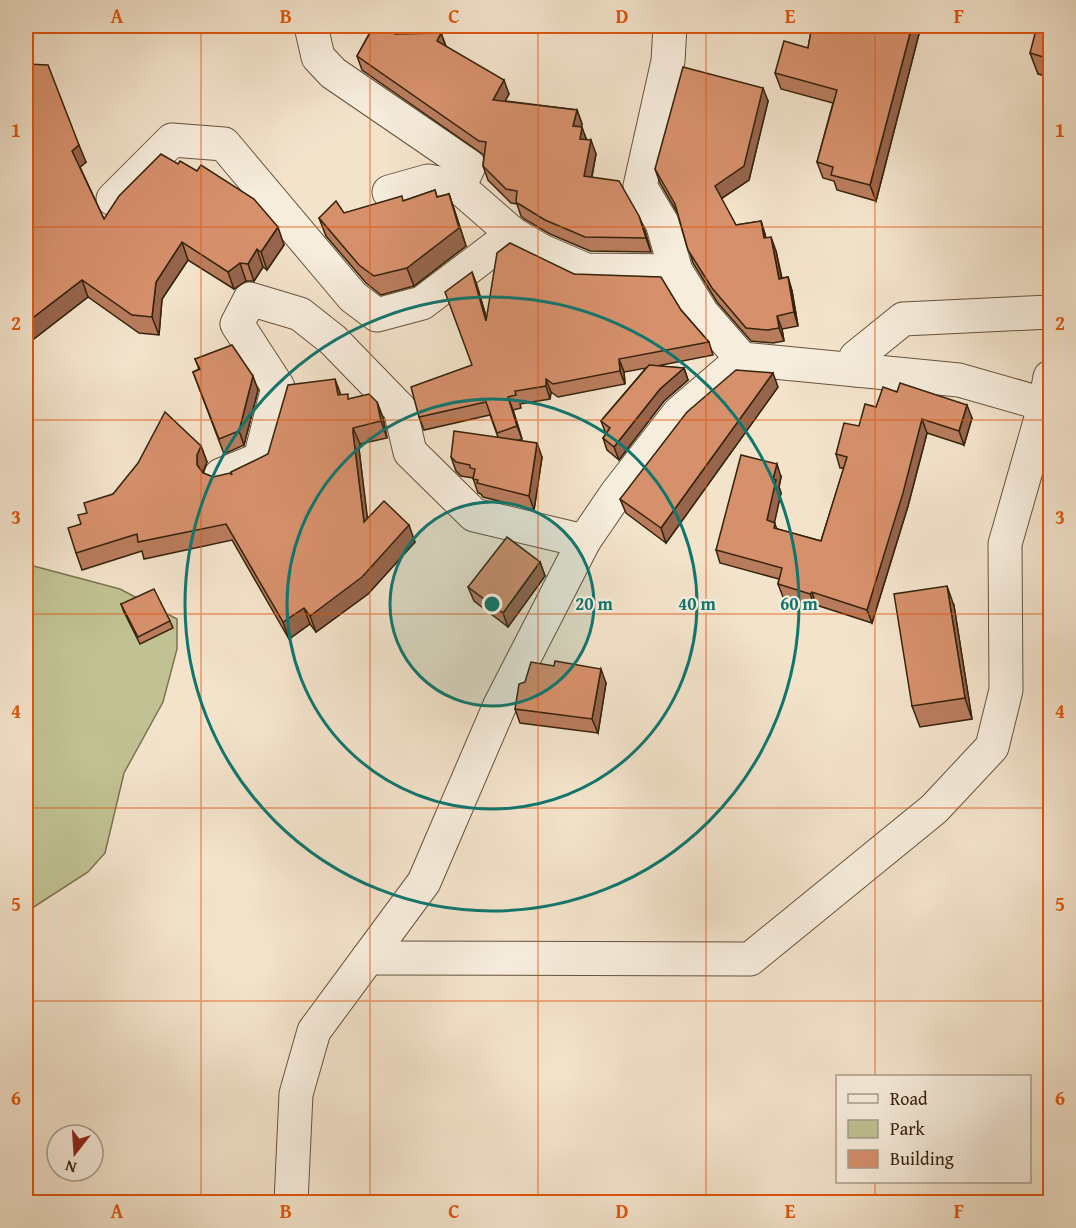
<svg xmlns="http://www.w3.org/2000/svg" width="1076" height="1228" viewBox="0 0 1076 1228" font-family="'Gentium Book Plus',serif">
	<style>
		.green { fill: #c1c293; stroke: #7c724f; stroke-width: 1.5 }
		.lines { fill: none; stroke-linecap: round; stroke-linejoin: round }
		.minor-casing { stroke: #65533b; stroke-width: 35 }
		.minor { stroke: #f7eddd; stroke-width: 33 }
		.wall { fill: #b87c5d; stroke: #36230b; stroke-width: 1.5 }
		.shaded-wall { fill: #96654c; stroke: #36230b; stroke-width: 1.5 }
		.building { fill: #d6906c; stroke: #36230b; stroke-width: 1.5 }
		.grid { fill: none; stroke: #df560c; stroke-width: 1.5; stroke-opacity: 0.55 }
		.ring { fill: none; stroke: #0f766e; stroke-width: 3 }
		.centre { fill: #0f766e; stroke: #f7eddd; stroke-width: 3 }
		.ring-label { font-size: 18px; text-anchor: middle; font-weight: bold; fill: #0f766e; stroke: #f7eddd; stroke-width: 4.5; stroke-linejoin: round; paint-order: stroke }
		.neatline { fill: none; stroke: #df560c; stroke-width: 2 }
		.grid-label { font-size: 20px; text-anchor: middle; font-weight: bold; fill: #df560c }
	</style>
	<rect width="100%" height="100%" fill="#f3e3cb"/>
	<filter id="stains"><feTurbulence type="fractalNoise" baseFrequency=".00333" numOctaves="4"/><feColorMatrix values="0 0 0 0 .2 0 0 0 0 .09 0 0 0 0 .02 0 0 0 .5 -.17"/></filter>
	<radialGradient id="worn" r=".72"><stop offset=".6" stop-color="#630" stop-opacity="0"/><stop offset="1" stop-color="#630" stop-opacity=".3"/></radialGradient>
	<!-- green -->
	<path class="green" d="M26 564 120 589 177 619V649L163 702 124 773 105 853 88 872 26 912Z"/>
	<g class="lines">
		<defs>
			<g id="minor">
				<path d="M311 26 318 57 333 73 469 166 459 187"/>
				<path d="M670 26 668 61 640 186 662 223 676 271 702 313 742 359 959 380 1050 406"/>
				<path d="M389 192 428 181 459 187 513 234"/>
				<path d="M113 199 172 140 224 144 353 297 377 315 422 303 513 234 542 251 586 270 676 271"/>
				<path d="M857 370 856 357 903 319 1050 312"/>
				<path d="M221 475 260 459 278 387 237 324 250 299 300 314 333 340 400 409 410 452 474 515 584 541"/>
				<path d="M368 958 750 959 934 809 992 747 1006 690 1005 544 1045 404 1050 377"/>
				<path d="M291 1202 296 1094 314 1031 424 882 500 705 584 541 616 494 679 413 742 359"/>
			</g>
		</defs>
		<!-- minor casing -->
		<use href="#minor" class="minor-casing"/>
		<!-- minor -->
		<use href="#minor" class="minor"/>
	</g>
	<!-- wall -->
	<g class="wall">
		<path d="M345 26H406L404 33H441L446 46 509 94 505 101 577 110 582 124 581 127 587 140 596 154 592 177 645 231 651 252 590 251 550 234 524 219 521 216 517 204 511 203 488 180 483 166 484 155 362 70 357 56 370 32Z"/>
		<path d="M812 26H921L876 201 837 190 834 181 823 178 817 162 833 103 781 89 775 73 808 48Z"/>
		<path d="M1050 26V77L1038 74 1030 53Z"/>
		<path d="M26 64 86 162 80 167 104 219 284 245 267 270 263 267 254 281H246L234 289 188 260 162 299 159 335 139 333 88 297 26 345Z"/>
		<path d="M768 101 749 180 721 199 736 225 761 221 766 238 776 251 782 278 788 277 792 291 798 326 782 329 784 341 773 343 751 341 717 302 693 263 678 214 660 183 655 169Z"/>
		<path d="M435 190 437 197 449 194 455 212 466 246 414 286 381 295 366 283 326 236 319 218 344 213 403 201Z"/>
		<path d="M472 272 487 319 574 274 681 310 709 342 713 355 657 366 684 368 688 380 664 401 619 460 607 450 603 438 606 434 601 421 646 368 624 372 625 384 558 397 551 392 550 399 520 404 521 408 513 410 522 439 519 440 542 457 534 510 483 497 481 494 478 493 473 478 461 476 456 471 451 457 498 437 490 415 424 430 419 417 472 365Z"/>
		<path d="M195 359 258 390 244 445 224 454 193 372 199 369Z"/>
		<path d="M778 387 666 543 626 513 620 499Z"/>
		<path d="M341 395 349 399 377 402 383 418 387 438 360 444 359 449 367 518 415 542 368 594 316 632 310 624 289 639 232 540 144 559 142 551 82 570 76 553 81 524 87 513 113 494 201 446 207 462 203 472V473L213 477 232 475 268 454Z"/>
		<path d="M876 407 972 418 964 445 927 433 908 506 872 623 816 605 815 607 783 597 778 584 779 579 720 563 716 550 781 477 779 487 781 493 774 522 777 529 821 541 844 468H840L836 454Z"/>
		<path d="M540 562 545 576 508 627 474 601 468 587Z"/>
		<path d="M121 604 170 621 173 628 140 644 124 612Z"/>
		<path d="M954 606 972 719 920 727 912 706Z"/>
		<path d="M606 683 598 733 520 723 515 709Z"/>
	</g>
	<!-- shaded-wall -->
	<g class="shaded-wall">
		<path d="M397 26H406L400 48 395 34Z"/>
		<path d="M912 26H921L876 201 870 185Z"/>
		<path d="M441 33 446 47 437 41Z"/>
		<path d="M504 80 509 94 498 114 493 100Z"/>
		<path d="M763 88 768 101 749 180 719 200 715 186Z"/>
		<path d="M577 110 582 124 578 140 573 126Z"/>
		<path d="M582 127 587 142 580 139Z"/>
		<path d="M591 140 596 154 589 190 584 176Z"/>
		<path d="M79 145 86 162 78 169 72 151Z"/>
		<path d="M449 194 455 212 466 246 414 286 407 268Z"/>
		<path d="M639 216 645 231 651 252 646 238Z"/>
		<path d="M761 221 765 234 769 252 764 238Z"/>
		<path d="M278 227 284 245 267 270 261 252Z"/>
		<path d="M771 237 776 251 784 292 779 279Z"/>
		<path d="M182 242 188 260 162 299 159 335 152 317 156 282Z"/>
		<path d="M257 249 263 267 254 281 248 264Z"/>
		<path d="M240 263 246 281 234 289 228 272Z"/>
		<path d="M472 272 477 285 491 334 486 321Z"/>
		<path d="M788 277 792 291 798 326 794 312Z"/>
		<path d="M82 280 88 297 26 345V323Z"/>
		<path d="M777 316 782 329 784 341 779 328Z"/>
		<path d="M619 359 624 372 625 384 620 371Z"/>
		<path d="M684 368 688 380 664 401 619 460 614 447 660 389Z"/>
		<path d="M773 373 778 387 666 543 661 528Z"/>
		<path d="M253 376 258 390 244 445 239 431Z"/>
		<path d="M335 379 341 395H338Z"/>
		<path d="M546 379 551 392 550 399 546 386Z"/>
		<path d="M508 397 513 410 522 439 517 426Z"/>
		<path d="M377 402 383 418 387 438 381 421Z"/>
		<path d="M967 405 972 418 964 445 959 431Z"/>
		<path d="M922 419 927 433 908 506 872 623 867 610Z"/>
		<path d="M353 428 360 444 359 449 370 539 364 522 353 433Z"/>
		<path d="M537 443 542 457 534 510 529 496Z"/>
		<path d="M201 446 207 462 203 472 197 465V455Z"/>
		<path d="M777 464 781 477 779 487 781 493 772 534 767 520 773 479Z"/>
		<path d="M409 525 415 542 368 594 316 632 310 616Z"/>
		<path d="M540 562 545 576 508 627 503 613Z"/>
		<path d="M947 586 954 606 972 719 965 698Z"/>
		<path d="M812 592 816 605 815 607 810 594Z"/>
		<path d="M304 608 310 624 289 639 283 622Z"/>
		<path d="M601 669 606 683 598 733 592 719Z"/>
	</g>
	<!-- building -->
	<g class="building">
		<path d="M374 26H397L395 34 441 33 437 41 504 80 493 100 577 110 573 126 582 127 580 139 591 140 584 176 619 181 639 216 646 238 585 237 545 220 519 204 516 202 517 191 506 189 483 166 486 142 479 141 357 56Z"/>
		<path d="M812 26H912L870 185 831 175 833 167 817 162 837 90 775 73 784 41 808 48Z"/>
		<path d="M1037 26H1050V59L1030 53Z"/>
		<path d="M26 64 48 65 79 145 72 151 104 219 119 196 161 154 178 164 180 161 197 171 201 165 254 199 278 227 261 252 257 249 248 264 240 263 228 272 182 242 156 282 152 317 132 315 82 280 26 323Z"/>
		<path d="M683 67 763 88 744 166 715 186 736 225 761 221 764 238 771 237 779 279 788 277 794 312 777 316 779 328 768 330 746 328 712 288 688 250 675 204 655 169Z"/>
		<path d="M435 190 437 197 449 194 459 228 407 268 374 276 359 265 319 218 336 201 344 213 402 196 403 201Z"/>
		<path d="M510 243 574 274 661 277 681 310 709 342 619 359 620 371 553 384 546 379V386L515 391 516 395 508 397 517 426 497 433 486 402 419 417 411 387 472 365 445 292 472 272 486 321 497 253Z"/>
		<path d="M232 345 253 376 239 431 219 439 193 372 200 369 195 359Z"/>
		<path d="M649 365 684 368 660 389 614 447 603 438 610 428 601 421Z"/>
		<path d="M736 370 773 373 661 528 620 499 687 412Z"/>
		<path d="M335 379 338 395 348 394V399L369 394 377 402 381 421 353 428V433L364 522 384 501 409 525 362 577 310 616 304 608 283 622 226 524 138 542 137 534 76 553 68 528 81 524 78 515 87 513 84 503 113 494 138 463 165 412 201 446 197 455V465L203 473 213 477 230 473 232 475 231 472 268 454 288 385Z"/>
		<path d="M900 383 967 405 959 431 922 419 903 493 867 610 812 592 810 594 778 584 782 568 716 550 741 455 777 464 773 479 776 480 767 520 775 523 774 528 821 541 847 457 836 454 844 423 859 426 865 404 876 407 883 387 897 392Z"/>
		<path d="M454 431 537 443 529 496 477 483 478 480 473 479 475 469 470 468V465L456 462 451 457Z"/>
		<path d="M507 537 540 562 503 613 468 587Z"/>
		<path d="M947 586 965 698 912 706 894 594Z"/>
		<path d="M154 589 170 621 138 637 121 604Z"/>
		<path d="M555 661 601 669 592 719 515 709 519 684 525 682 531 662 554 666Z"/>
	</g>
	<!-- grid -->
	<path class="grid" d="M201 26V1202M370 26V1202M538 26V1202M706 26V1202M875 26V1076M26 227H1050M26 420H1050M26 614H1050M26 808H1050M26 1001H1050M875 1182V1202"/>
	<!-- distance rings -->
	<circle cx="492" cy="604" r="102" fill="#0f766e" fill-opacity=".12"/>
	<g class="ring">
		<circle cx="492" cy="604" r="102"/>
		<circle cx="492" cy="604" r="205"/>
		<circle cx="492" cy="604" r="307"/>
	</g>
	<circle cx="492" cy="604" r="9" class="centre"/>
	<g class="ring-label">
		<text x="594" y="610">20 m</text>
		<text x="697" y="610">40 m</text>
		<text x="799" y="610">60 m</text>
	</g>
	<!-- margin -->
	<rect width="1076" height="1228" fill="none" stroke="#f3e3cb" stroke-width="66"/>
	<!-- legend -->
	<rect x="836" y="1075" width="195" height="108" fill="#f7eddd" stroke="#aa9c89" stroke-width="1.5"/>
	<rect x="848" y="1094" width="30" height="9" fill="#f7eddd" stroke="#aa9c89" stroke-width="1.5"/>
	<text x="890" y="1105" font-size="18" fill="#36230b">Road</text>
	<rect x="848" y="1120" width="30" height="18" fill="#c1c293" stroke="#aa9c89" stroke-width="1.5"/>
	<text x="890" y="1135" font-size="18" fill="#36230b">Park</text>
	<rect x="848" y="1150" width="30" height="18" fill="#d6906c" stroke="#aa9c89" stroke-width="1.5"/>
	<text x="890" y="1165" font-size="18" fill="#36230b">Building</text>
	<!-- north arrow -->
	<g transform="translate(75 1153) rotate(197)"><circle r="28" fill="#f7eddd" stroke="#aa9c89" stroke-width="1.5"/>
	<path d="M0-4.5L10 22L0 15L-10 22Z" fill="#8f2418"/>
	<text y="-9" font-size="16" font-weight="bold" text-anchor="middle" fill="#36230b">N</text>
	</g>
	<rect x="33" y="33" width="1010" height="1162" class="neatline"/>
	<g class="grid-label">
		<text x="117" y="23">A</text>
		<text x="286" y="23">B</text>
		<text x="454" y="23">C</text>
		<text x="622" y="23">D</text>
		<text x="790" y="23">E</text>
		<text x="959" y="23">F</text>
		<text x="16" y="137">1</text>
		<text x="1060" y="137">1</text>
		<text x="16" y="330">2</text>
		<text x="1060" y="330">2</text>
		<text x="16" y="524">3</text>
		<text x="1060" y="524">3</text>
		<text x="16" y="718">4</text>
		<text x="1060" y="718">4</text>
		<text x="16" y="911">5</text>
		<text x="1060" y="911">5</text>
		<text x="16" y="1105">6</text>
		<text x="1060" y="1105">6</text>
		<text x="117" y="1218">A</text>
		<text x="286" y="1218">B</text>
		<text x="454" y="1218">C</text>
		<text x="622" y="1218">D</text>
		<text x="790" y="1218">E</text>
		<text x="959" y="1218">F</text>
	</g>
	<rect width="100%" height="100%" filter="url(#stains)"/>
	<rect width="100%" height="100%" fill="url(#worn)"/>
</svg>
